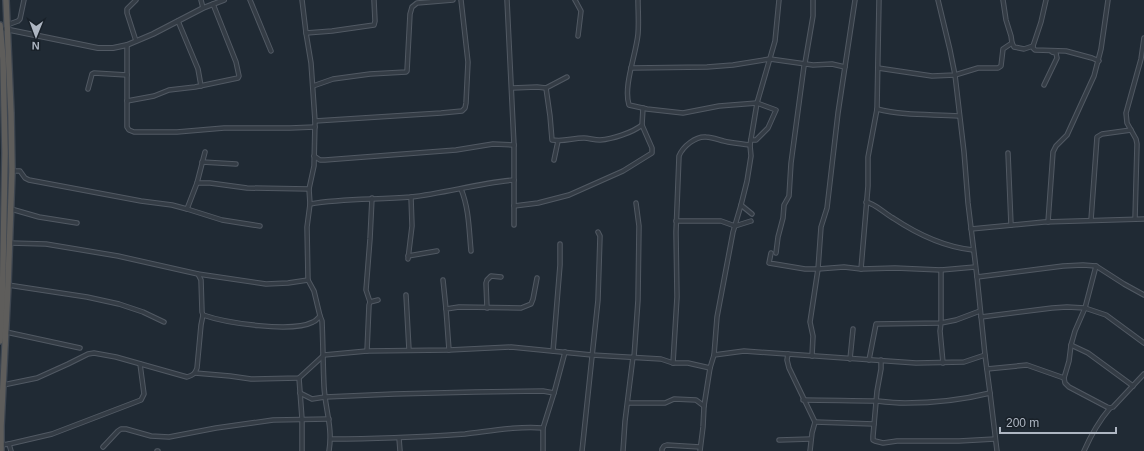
<svg xmlns="http://www.w3.org/2000/svg" width="1144" height="451" viewBox="0 0 1144 451" font-family="Arial,sans-serif">
	<style>
		.lines { fill: none; stroke-linecap: round; stroke-linejoin: round }
		.minor-casing { stroke: #515963; stroke-width: 5.5 }
		.tertiary-casing { stroke: #515963; stroke-width: 6 }
		.trunk-casing { stroke: #3e4650; stroke-width: 8 }
		.minor { stroke: #343c45; stroke-width: 3.5 }
		.tertiary { stroke: #343c45; stroke-width: 4 }
		.trunk { stroke: #5e5d5b; stroke-width: 5.5 }
	</style>
	<rect width="100%" height="100%" fill="#202a34"/>
	<g class="lines">
		<defs>
			<g id="minor">
				<path d="M201 0 203 8"/>
				<path d="M250 0 271 51"/>
				<path d="M302 0 306 33 311 63 315 121 314 166 309 189 310 204 307 227 308 280 314 291 320 316 322 321C323 343 323 365 324 386 325 409 333 427 329 451"/>
				<path d="M507 0 514 145V225"/>
				<path d="M575 0 581 11 578 36"/>
				<path d="M638 0C638 11 639 23 638 34 636 55 623 86 629 105L647 109 683 113 719 106 757 103 776 110 768 128 756 140H751"/>
				<path d="M938 0 950 50 955 75 964 152 968 203 977 277 985 355 990 393 997 451"/>
				<path d="M1003 0 1006 20 1011 36 1012 43 1014 47 1024 49 1033 46"/>
				<path d="M178 21 198 69 201 86"/>
				<path d="M7 25 18 21 20 19 24 0"/>
				<path d="M306 33 332 31 374 25 375 21 374 0"/>
				<path d="M136 41 127 13V9L136 0"/>
				<path d="M127 45V127L129 130 134 132H177L224 128H290L315 127"/>
				<path d="M1033 46V48L1035 50 1066 51 1092 58 1099 61"/>
				<path d="M1033 46 1041 22 1046 0"/>
				<path d="M631 68 707 67 733 65 770 59 813 65 832 64 845 67"/>
				<path d="M878 68 932 76 955 75 978 68H998L1001 66 1003 49 1012 43"/>
				<path d="M1044 85 1057 58 1056 53 1052 52"/>
				<path d="M313 86 333 79 370 74 406 72 407 71 410 14 412 7 417 3 453 0"/>
				<path d="M512 88 537 87 546 88 567 77"/>
				<path d="M546 88 550 116 552 140C565 142 572 138 584 138 589 138 594 140 600 140 612 139 632 133 642 125L643 108"/>
				<path d="M88 89 92 74 94 73 127 75"/>
				<path d="M127 101 154 96 169 90 195 87 238 78 239 76 236 62 213 4"/>
				<path d="M877 109C904 116 932 114 959 116"/>
				<path d="M315 121 441 113 462 111 465 108 466 103 468 62 461 0"/>
				<path d="M1008 153 1011 225"/>
				<path d="M314 156 320 160H325L456 150 493 144 514 145"/>
				<path d="M554 160 558 141"/>
				<path d="M202 162 236 164"/>
				<path d="M12 171H20L25 178 29 180 141 201 172 205 187 209 222 220 260 226"/>
				<path d="M197 183H210L247 188 309 189"/>
				<path d="M461 189C469 208 469 230 471 251"/>
				<path d="M866 202C876 204 884 213 893 218 917 234 944 247 973 250"/>
				<path d="M310 204C343 198 377 200 411 197 446 193 479 183 514 180"/>
				<path d="M741 205 752 214"/>
				<path d="M514 206 538 203 569 195 623 171 652 153V148L642 125"/>
				<path d="M11 209 39 217 77 223"/>
				<path d="M187 209 197 183 205 152"/>
				<path d="M1135 219 1137 144 1136 139 1127 123 1126 113 1141 59 1144 38"/>
				<path d="M1091 220 1097 137 1102 134 1131 130"/>
				<path d="M676 221H721L735 226 751 221"/>
				<path d="M1048 222 1053 152 1056 146 1067 135 1094 76 1101 49 1108 0"/>
				<path d="M971 229 1044 222 1144 219"/>
				<path d="M10 243 46 244 118 256 198 274 266 284 288 283 308 280"/>
				<path d="M771 253 769 263 805 269H818L844 267 861 269 895 268 941 270 975 267"/>
				<path d="M776 253 778 237 783 218 784 205 789 196 791 163 804 66 805 63 813 16V0"/>
				<path d="M408 256 437 251"/>
				<path d="M408 259 412 226 411 197"/>
				<path d="M1096 266 1085 308 1075 331 1071 345 1069 361 1064 378 1065 383 1069 387 1107 407 1110 408 1113 407 1144 374"/>
				<path d="M861 269 868 186V157L877 109 879 0"/>
				<path d="M977 277 1063 266 1083 265 1096 266 1124 284 1144 295"/>
				<path d="M443 280 446 309"/>
				<path d="M8 285 87 297 119 304 143 312 164 322"/>
				<path d="M406 295 409 350"/>
				<path d="M370 302 366 290 370 239 372 198"/>
				<path d="M487 308 486 283 487 280 491 276 501 277"/>
				<path d="M203 315C226 323 292 333 313 322 316 321 318 318 320 316"/>
				<path d="M981 317 1052 308 1067 307 1085 308 1106 315 1144 343"/>
				<path d="M6 332 80 348"/>
				<path d="M1071 345 1088 353 1133 386"/>
				<path d="M449 350 446 309 459 307 521 308 531 304 533 299 537 278"/>
				<path d="M367 351 369 305 370 302 378 300"/>
				<path d="M553 351 560 265V244"/>
				<path d="M788 354 787 360 789 368 815 422 812 433 810 451"/>
				<path d="M714 355 744 351 916 363 964 362 985 355"/>
				<path d="M812 356 813 336 810 322 818 269 821 227 827 208 838 113 855 0"/>
				<path d="M634 357 638 300 639 226 636 203"/>
				<path d="M850 359 853 329"/>
				<path d="M869 360 876 324 941 323V270"/>
				<path d="M881 360V369L877 391 873 436V440L875 441 883 443 897 441H959L995 439"/>
				<path d="M673 363 677 297 676 232 679 156C683 146 696 136 706 137 713 137 721 141 728 142 735 143 742 144 750 145"/>
				<path d="M943 363 940 331 941 323 956 320 980 311"/>
				<path d="M987 369 1027 365 1064 378"/>
				<path d="M195 373 230 376 251 379 299 378 324 355 367 351 449 350 511 347 592 355 661 359 673 363H688L710 368"/>
				<path d="M299 378 302 419V451"/>
				<path d="M3 385 37 378 68 364 88 354 94 353 116 357 187 377C193 375 195 374 197 368L201 325 203 315 202 312 201 280 198 274"/>
				<path d="M300 393 312 399 325 397 394 394 475 392 543 391 554 393"/>
				<path d="M803 400C828 400 853 401 877 401 886 402 896 403 905 403 934 403 962 400 990 393"/>
				<path d="M628 403H665L674 399 696 400 704 406"/>
				<path d="M815 422 874 424"/>
				<path d="M399 438 400 451"/>
				<path d="M331 439C375 439 420 437 465 434 491 431 517 426 543 428"/>
				<path d="M779 440 811 439"/>
				<path d="M9 444 52 434 141 400 144 394 140 364"/>
				<path d="M1 445 9 444 11 451"/>
				<path d="M103 447 118 431 121 429H126L151 436 169 437 216 428 273 420 329 419"/>
				<path d="M157 451H158"/>
				<path d="M543 451V428L554 393 565 352"/>
				<path d="M582 451 598 300 600 236 598 232"/>
				<path d="M623 451 625 421 633 357"/>
				<path d="M662 451V449L664 446 667 445 700 447"/>
				<path d="M700 451 703 427 704 406 710 368 714 355 717 317 733 232 741 205 747 181 751 156 750 145 757 103 775 41 779 0"/>
				<path d="M1084 451C1091 435 1099 421 1110 408"/>
			</g>
			<path id="tertiary" d="M5 29 98 48H113L127 45 153 34 203 8 224 0"/>
			<g id="trunk">
				<path d="M0 25 3 59 5 153 2 319 0 341"/>
				<path d="M1 451V426L8 285 12 171 11 113 6 0"/>
			</g>
		</defs>
		<!-- minor casing -->
		<use href="#minor" class="minor-casing"/>
		<!-- tertiary casing -->
		<use href="#tertiary" class="tertiary-casing"/>
		<!-- trunk casing -->
		<use href="#trunk" class="trunk-casing"/>
		<!-- minor -->
		<use href="#minor" class="minor"/>
		<!-- tertiary -->
		<use href="#tertiary" class="tertiary"/>
		<!-- trunk -->
		<use href="#trunk" class="trunk"/>
	</g>
	<!-- north arrow -->
	<g transform="translate(36 36) rotate(181)" stroke="#192129" stroke-width="3" paint-order="stroke">
	<path d="M0-3L7 15L0 10L-7 15Z" fill="#aeb6c2"/>
	<text y="-6" font-size="11" font-weight="bold" text-anchor="middle" fill="#aeb6c2">N</text>
	</g>
	<!-- scale -->
	<path d="M1000 427v6h116v-6" fill="none" stroke="#aeb6c2" stroke-width="2"/>
	<text x="1006" y="427" font-size="12" fill="#aeb6c2" stroke="#192129" stroke-width="3" paint-order="stroke">200 m</text>
</svg>
